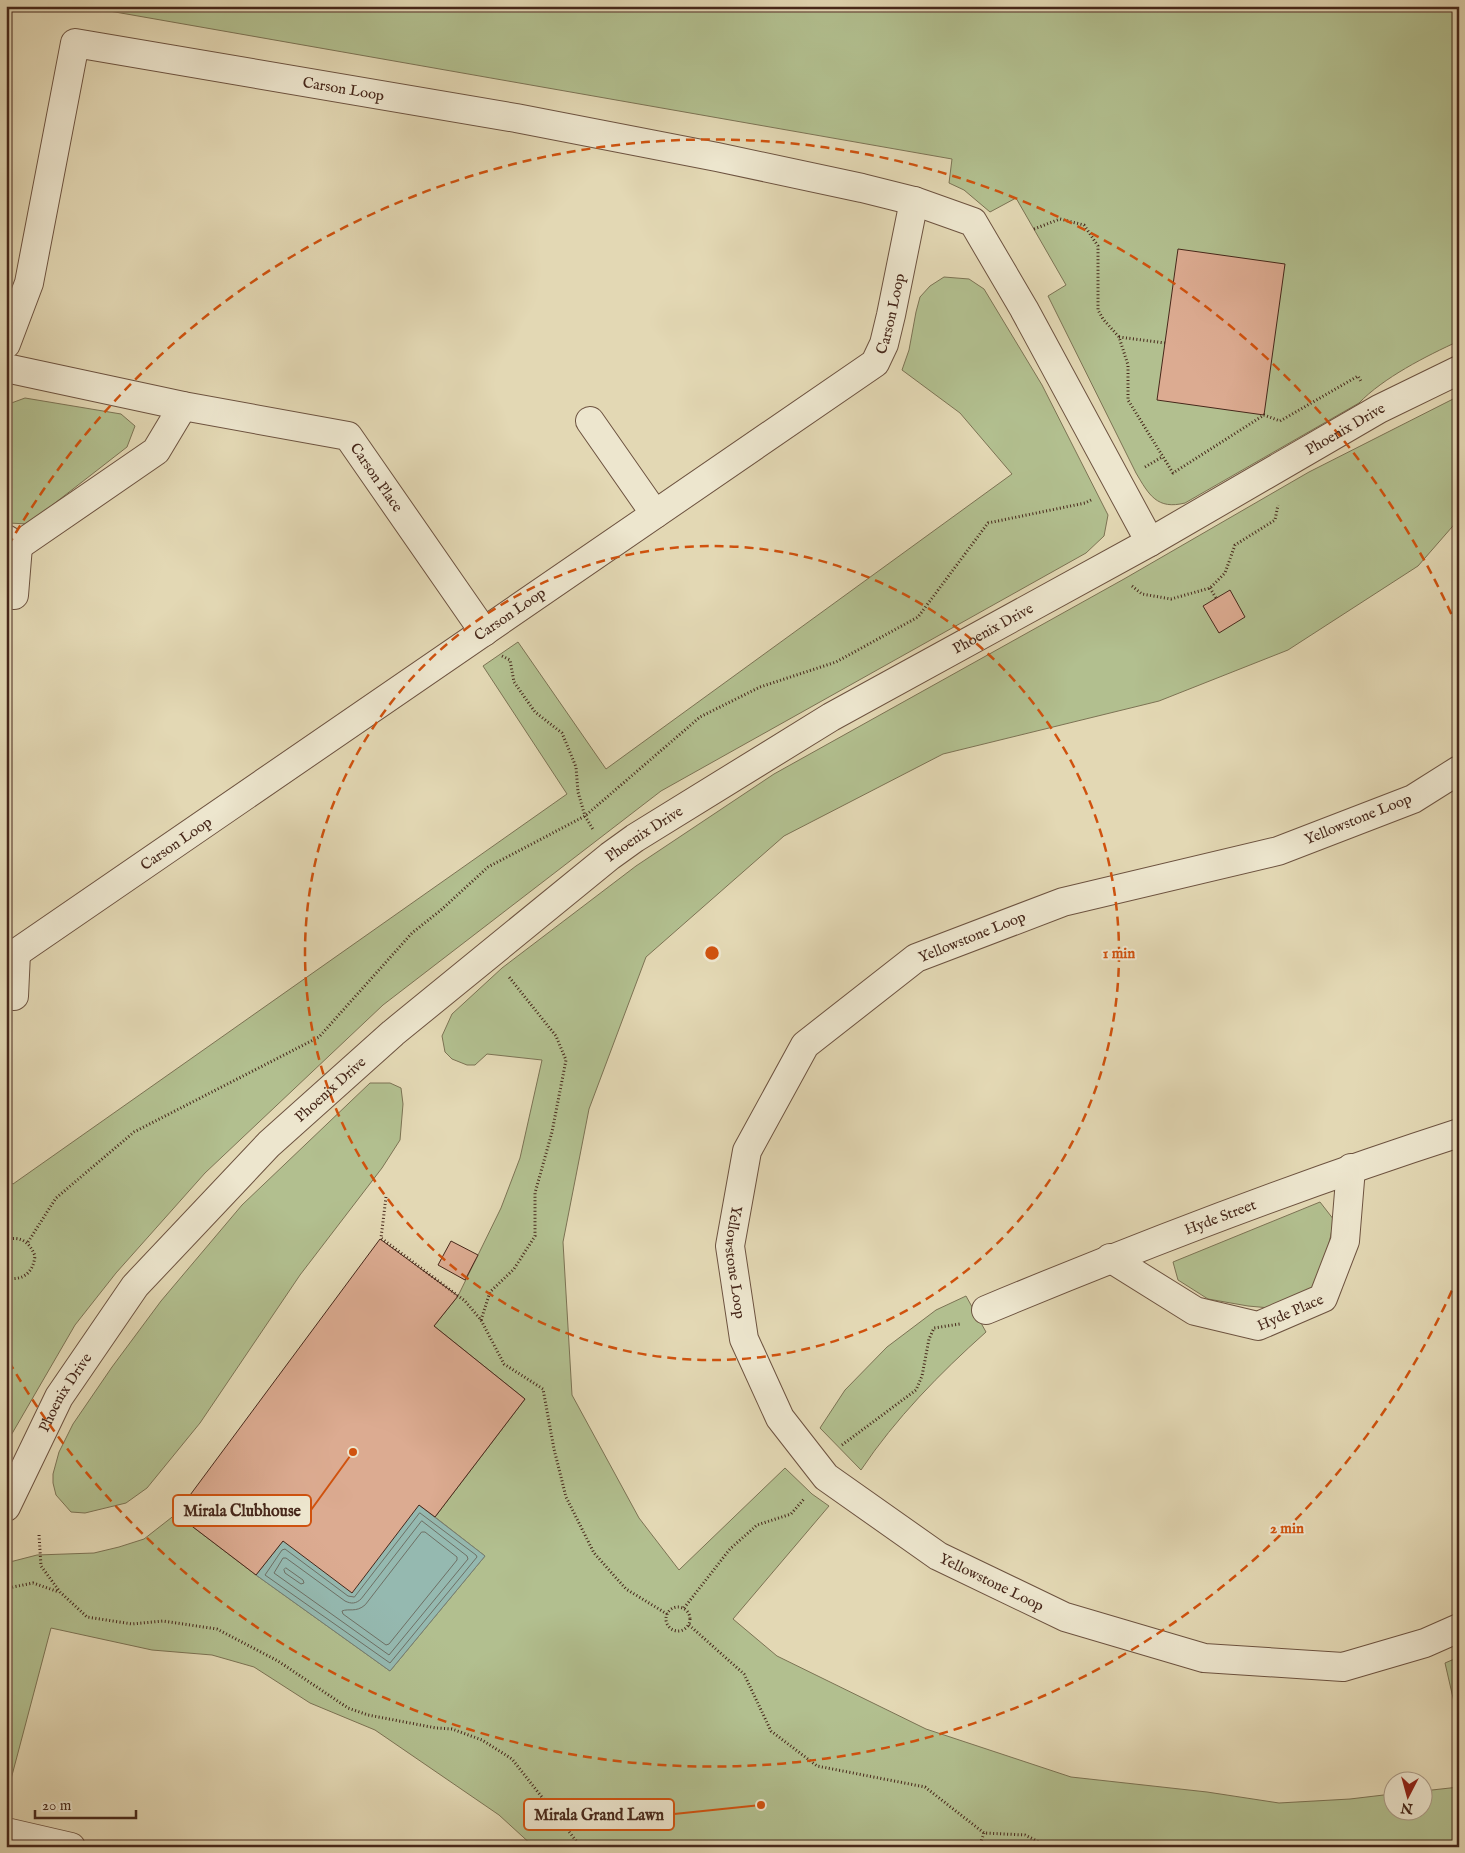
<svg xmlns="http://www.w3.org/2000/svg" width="1465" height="1853" viewBox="0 0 1465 1853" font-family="'IM FELL English',serif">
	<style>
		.green { fill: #b2bf8f; stroke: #7c7354 }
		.water { fill: #95b9b0; stroke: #757f74 }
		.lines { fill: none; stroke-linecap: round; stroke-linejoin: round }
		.shore { stroke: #6e7065; stroke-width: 1 }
		.building { fill: #dcab91; stroke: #46271a }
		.minor-casing { stroke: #6d5340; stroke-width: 30 }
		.path { stroke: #46271a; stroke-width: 3; stroke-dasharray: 1 2.5; stroke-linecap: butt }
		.minor { stroke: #ede6ce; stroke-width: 28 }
		.ring { fill: none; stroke: #d0520e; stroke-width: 2.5; stroke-dasharray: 9 6 }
		.labels { text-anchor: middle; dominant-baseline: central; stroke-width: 4; stroke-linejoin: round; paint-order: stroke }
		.street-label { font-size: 15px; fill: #46271a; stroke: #ede6ce }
		.centre { fill: #d0520e; stroke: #ede6ce; stroke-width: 2.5 }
		.ring-label { font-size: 15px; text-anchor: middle; font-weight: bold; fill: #d0520e; stroke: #ede6ce; stroke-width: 4; stroke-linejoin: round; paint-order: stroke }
		.leader { fill: none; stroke: #d0520e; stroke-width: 2 }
		.callout-dot { fill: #d0520e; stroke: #ede6ce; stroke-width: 2 }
		.callout { fill: #ede6ce; stroke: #d0520e; stroke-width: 2 }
		.callout-label { font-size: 16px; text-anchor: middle; font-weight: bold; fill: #46271a }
	</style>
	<rect width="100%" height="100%" fill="#e3d8b4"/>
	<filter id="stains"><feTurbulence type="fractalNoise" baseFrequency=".004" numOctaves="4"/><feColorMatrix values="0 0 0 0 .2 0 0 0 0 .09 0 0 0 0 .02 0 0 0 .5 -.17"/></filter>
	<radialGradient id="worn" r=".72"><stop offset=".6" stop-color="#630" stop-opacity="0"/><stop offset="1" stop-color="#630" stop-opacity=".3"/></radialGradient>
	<!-- green -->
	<g class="green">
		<path d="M81 6H1459V341C1426 356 1383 378 1359 403L1185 503C1157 510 1149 495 1136 473L1048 296 1066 285 1016 198 990 212 964 190 949 183 952 159Z"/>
		<path d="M944 277 969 279 984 289 1042 385 1108 515 1104 536 1086 553 661 791 383 1005 205 1173 116 1273 75 1325 6 1444V1179L13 1184 567 794 483 666 518 642 606 769 1012 474 960 413 902 370 909 350 916 312 920 297 930 286Z"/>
		<path d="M1459 396V519L1418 566 1288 650 1159 701 943 754 784 836 646 957 589 1109 563 1242 572 1395 639 1518 679 1570 785 1468 812 1494 829 1506 733 1619 777 1656 926 1729 1071 1777 1207 1792 1279 1803 1350 1799 1392 1794V1810H1422L1423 1791 1459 1787V1847H534L499 1815 375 1730 310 1703 254 1667 212 1655 152 1650 51 1628 6 1798V1563L37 1555 94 1553 119 1547 144 1539 176 1514 256 1575 390 1671 485 1556 435 1517 525 1399 434 1326 458 1296 501 1208 520 1158 542 1060 487 1054 475 1065H467L452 1059 445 1052 442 1036 452 1014 502 968 636 866 774 774 1124 579 1309 472Z"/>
		<path d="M25 398 121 414 135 426 127 447 28 524 9 523 6 521V405Z"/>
		<path d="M370 1083H390L401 1088 403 1104 400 1140 382 1168 300 1275 200 1423 147 1488 126 1503 85 1513 71 1512 56 1495 53 1483V1474L59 1452 73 1424 112 1367 161 1301 242 1205Z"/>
		<path d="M1320 1202 1334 1220 1327 1253 1314 1287 1281 1309 1248 1306 1208 1299 1178 1280 1173 1262Z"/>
		<path d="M966 1296 986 1332C940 1373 895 1419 861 1470L820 1428 845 1390 887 1347 936 1310Z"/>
		<path d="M1459 1657V1724L1445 1663Z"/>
	</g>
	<!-- water -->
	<path class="water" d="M419 1505 485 1556 390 1671 256 1575 283 1541Z"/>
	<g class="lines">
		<!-- shore -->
		<g class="shore">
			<path d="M420 1513 476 1555 477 1557 390 1663 265 1575 282 1550 285 1549 348 1596 354 1597Z"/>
			<path d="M422 1521 467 1556 468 1559 389 1655 274 1573 283 1558H286L345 1601C351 1604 356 1604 361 1599Z"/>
			<path d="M422 1532H425L457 1557V1560L389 1644 386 1645 343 1614 342 1611C349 1608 356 1613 365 1605Z"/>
			<path d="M286 1568 303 1580 304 1583 301 1584 285 1573 284 1570Z"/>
		</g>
	</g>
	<!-- building -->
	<g class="building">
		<path d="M1178 249 1285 264 1264 415 1157 400Z"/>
		<path d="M1230 590 1245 617 1219 633 1203 606Z"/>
		<path d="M380 1239 458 1296 434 1326 525 1399 435 1517 419 1505 352 1593 283 1541 256 1575 176 1514Z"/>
		<path d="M451 1241 478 1255 465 1280 438 1265Z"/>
	</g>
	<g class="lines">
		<defs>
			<g id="minor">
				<path id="s1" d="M6 344 29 283 75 43 516 118 717 157 862 188 914 201 973 222 1024 309 1150 542"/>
				<path id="s2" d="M6 368 183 406 348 436 484 632"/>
				<path d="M590 421 655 514"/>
				<path d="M6 539 18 546 156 451 183 406"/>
				<path d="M14 595 18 546"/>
				<path id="s3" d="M1459 770 1413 799 1278 851 1063 902 916 958 805 1045 747 1151 730 1246 744 1339 780 1418 826 1477 938 1556 1065 1617 1204 1658 1343 1667 1425 1643 1459 1628"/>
				<path id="s4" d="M16 953 875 363 884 344 891 315 914 201"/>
				<path d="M14 996 16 953"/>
				<path id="s5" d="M1110 1258 1195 1311 1258 1326 1323 1298 1345 1241 1351 1168"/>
				<path id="s6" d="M986 1310C1142 1245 1298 1185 1459 1133"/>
				<path id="s7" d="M6 1507 59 1397 135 1286 269 1144 393 1033 610 856 635 838 831 717 1150 542 1379 409 1459 370"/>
				<path d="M6 1832 71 1847"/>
			</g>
		</defs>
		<!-- minor casing -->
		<use href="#minor" class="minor-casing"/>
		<!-- path -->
		<g class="path">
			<path d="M1034 229 1060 219 1084 225 1098 246V310L1103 319 1119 337 1128 365V400L1173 473 1264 415 1280 421 1358 376 1362 383"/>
			<path d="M1119 337 1165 343"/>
			<path d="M1145 467 1162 457"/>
			<path d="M1132 586 1142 594 1171 599 1210 588 1225 573 1235 545 1275 520 1278 505"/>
			<path d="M1210 588 1216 598"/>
			<path d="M502 656 510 660 514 682 535 712 562 733 576 767 578 792 585 816 594 831"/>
			<path d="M386 1197 381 1238 465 1301 481 1320 504 1364 543 1389 554 1449 566 1497 594 1553 626 1589 667 1614"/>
			<path d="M6 1240C21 1235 30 1243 35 1256 33 1273 23 1281 6 1278"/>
			<path d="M28 1242 56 1198 134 1132 319 1037 412 933 441 910 488 867 585 816 700 717 760 687 836 662 918 617 988 523 1085 503 1093 499"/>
			<path d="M481 1320 490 1292 514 1269 535 1236V1193L552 1132 566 1060 556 1036 509 977"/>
			<path d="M842 1445 916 1390 922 1376 929 1339 934 1328 960 1324"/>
			<path d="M39 1535 41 1566 60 1592 87 1617 132 1624 163 1621 217 1629 278 1661 348 1708 368 1715 436 1728 452 1729 482 1740 512 1759 581 1847"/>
			<path d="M6 1594 8 1588 33 1583 59 1592"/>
			<circle cx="678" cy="1619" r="12"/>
			<path d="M684 1608 730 1549 757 1525 791 1514 804 1499"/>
			<path d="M689 1625 744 1674 771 1731 817 1766 925 1787 984 1833 1025 1835 1049 1847"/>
			<path d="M979 1847 984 1833"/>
		</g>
		<!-- minor -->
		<use href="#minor" class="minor"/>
	</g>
	<!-- distance rings -->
	<g class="ring">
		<circle cx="712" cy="953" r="407"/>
		<path d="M1458 1277A813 813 0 0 1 8 1360M8 546A813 813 0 0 1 1458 629"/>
	</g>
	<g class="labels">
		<!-- street labels -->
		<g class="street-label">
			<text stroke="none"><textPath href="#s1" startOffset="582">Carson Loop</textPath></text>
			<text stroke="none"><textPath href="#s4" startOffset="1094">Carson Loop</textPath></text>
			<text stroke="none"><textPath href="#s7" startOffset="1749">Phoenix Drive</textPath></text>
			<text stroke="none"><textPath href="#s2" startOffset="399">Carson Place</textPath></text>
			<text stroke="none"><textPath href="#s4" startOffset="599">Carson Loop</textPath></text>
			<text stroke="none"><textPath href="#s7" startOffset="1344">Phoenix Drive</textPath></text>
			<text transform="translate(1358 819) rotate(-22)">Yellowstone Loop</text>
			<text stroke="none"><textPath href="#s7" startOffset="939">Phoenix Drive</textPath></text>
			<text stroke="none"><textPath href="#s4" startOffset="194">Carson Loop</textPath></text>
			<text transform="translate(972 937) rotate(-22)">Yellowstone Loop</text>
			<text stroke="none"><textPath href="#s7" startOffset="534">Phoenix Drive</textPath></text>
			<text stroke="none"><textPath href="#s6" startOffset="252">Hyde Street</textPath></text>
			<text stroke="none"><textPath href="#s3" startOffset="952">Yellowstone Loop</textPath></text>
			<text stroke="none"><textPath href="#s5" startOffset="200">Hyde Place</textPath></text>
			<text stroke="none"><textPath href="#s7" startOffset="129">Phoenix Drive</textPath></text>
			<text stroke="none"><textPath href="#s3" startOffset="1388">Yellowstone Loop</textPath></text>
		</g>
	</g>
	<circle cx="712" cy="953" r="8" class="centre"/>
	<g class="ring-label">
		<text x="1119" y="958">1 min</text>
		<text x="1287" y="1533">2 min</text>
	</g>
	<!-- callouts -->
	<path class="leader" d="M353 1452L311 1510M761 1805L674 1814"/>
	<g class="callout-dot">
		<circle cx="353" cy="1452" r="5"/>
		<circle cx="761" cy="1805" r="5"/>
	</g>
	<g class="callout">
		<rect x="173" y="1495" width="138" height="31" rx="5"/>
		<rect x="524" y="1799" width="150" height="31" rx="5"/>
	</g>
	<g class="callout-label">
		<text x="242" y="1516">Mirala Clubhouse</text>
		<text x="599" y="1820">Mirala Grand Lawn</text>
	</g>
	<!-- margin -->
	<rect width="1465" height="1853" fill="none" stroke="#e3d8b4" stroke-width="25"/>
	<rect x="8" y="8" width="1450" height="1838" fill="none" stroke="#46271a" stroke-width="2.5"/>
	<rect x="12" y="12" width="1440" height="1828" fill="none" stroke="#46271a"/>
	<!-- north arrow -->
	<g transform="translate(1408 1796) rotate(186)"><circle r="24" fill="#ede6ce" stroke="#aa9a86"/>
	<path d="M0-4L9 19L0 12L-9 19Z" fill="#8f2418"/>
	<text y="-8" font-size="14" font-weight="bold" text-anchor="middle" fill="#46271a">N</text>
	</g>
	<!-- scale -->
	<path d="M35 1810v8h101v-8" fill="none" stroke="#46271a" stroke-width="2.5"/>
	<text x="42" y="1810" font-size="15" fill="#46271a" stroke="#ede6ce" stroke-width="4" paint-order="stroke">20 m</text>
	<rect width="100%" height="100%" filter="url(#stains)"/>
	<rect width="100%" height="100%" fill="url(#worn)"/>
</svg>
